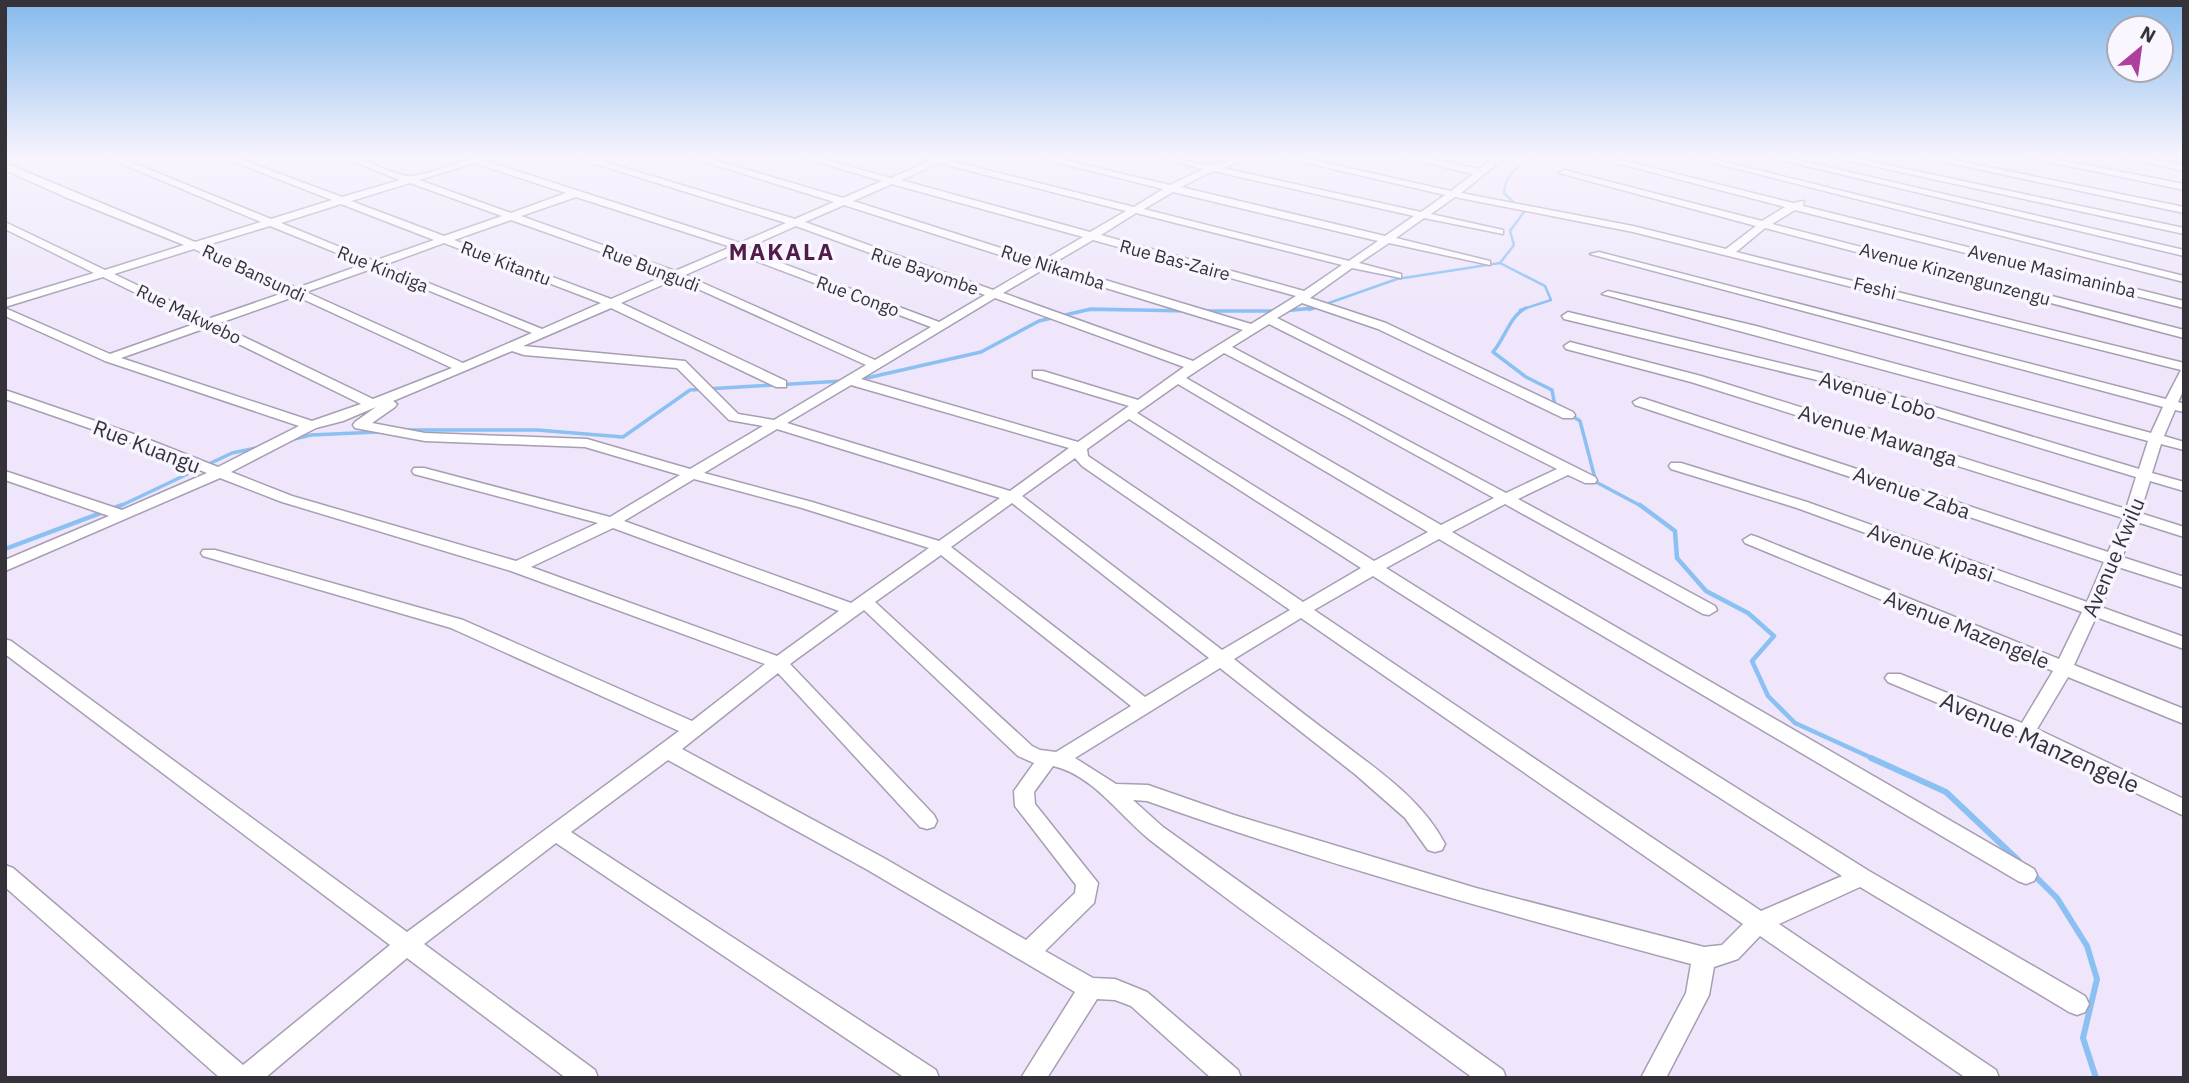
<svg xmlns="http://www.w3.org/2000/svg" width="2189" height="1083" viewBox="0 0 2189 1083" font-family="'IBM Plex Sans',sans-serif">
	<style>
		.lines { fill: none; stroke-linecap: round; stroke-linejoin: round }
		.stream-far3 { stroke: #8bc1f2; stroke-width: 2.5 }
		.stream-far2 { stroke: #8bc1f2; stroke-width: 3.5 }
		.stream-far1 { stroke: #8bc1f2; stroke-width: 4.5 }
		.stream { stroke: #8bc1f2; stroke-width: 6 }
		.minor-casing { stroke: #a79eb2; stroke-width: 3 }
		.minor { fill: #fff; fill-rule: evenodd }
		.labels { text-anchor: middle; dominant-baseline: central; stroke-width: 7; stroke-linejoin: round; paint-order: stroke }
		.far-street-label { font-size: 18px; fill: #35323a; stroke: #f9f6ff }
		.street-label { font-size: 21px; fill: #35323a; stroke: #f9f6ff }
		.far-district-label { font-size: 23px; font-weight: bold; letter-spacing: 2px; fill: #511c49; stroke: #f9f6ff }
		.near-street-label { font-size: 24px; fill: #35323a; stroke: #f9f6ff }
	</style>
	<rect width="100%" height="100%" fill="#efe6fb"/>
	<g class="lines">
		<!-- stream-far3 -->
		<g class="stream-far3">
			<path d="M1500 263 1514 245 1510 231 1524 212 1504 193C1505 173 1520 165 1536 156"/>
			<path d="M1087 310H1137"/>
			<path d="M1309 310 1397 279 1500 263 1545 286 1551 300 1520 310"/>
		</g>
		<!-- stream-far2 -->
		<g class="stream-far2">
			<path d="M1526 308C1511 314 1505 338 1493 352L1526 377 1552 390 1555 406"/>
			<path d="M1206 311H1274"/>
			<path d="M1283 311 1314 308"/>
			<path d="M858 380 981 352 1039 321 1091 309 1186 311"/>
			<path d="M1569 414 1580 421 1596 482 1643 507"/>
			<path d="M404 430H537L623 437 690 390 842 381"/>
			<path d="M290 440 311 435 378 432"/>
			<path d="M118 507 232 453 261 447"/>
		</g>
		<!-- stream-far1 -->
		<g class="stream-far1">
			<path d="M1640 505 1675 531 1677 558 1706 591 1748 613 1774 636 1752 661 1768 696 1795 723 1874 759"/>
			<path d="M5 549 122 505"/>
		</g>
		<!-- stream -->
		<g class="stream">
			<path d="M1871 758 1946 792 2019 861"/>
			<path d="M2033 874 2057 898 2087 946 2097 979 2083 1038 2096 1078"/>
		</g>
		<defs>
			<g id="minor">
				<path d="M103 156H116L271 219 332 200 219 156H232L342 197 400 180 339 156C363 156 397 178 412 176 440 173 464 156 492 156L483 160 740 243 786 223 570 156H585L795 219 834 202 686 156H701L843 198 882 181 797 156H812L891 178 929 161 915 156H953L947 160 1134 207 1163 189 1031 156H1047L1170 185 1203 169 1153 156C1173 156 1190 164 1209 165 1224 165 1238 156 1254 156L1223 168 1421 212 1445 195 1277 156H1294L1451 191 1473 174 1398 156H1416L1479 169 1496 156H1507L1461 193 1633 226 1726 249 1756 226 1559 173 1564 170 1762 221 1785 207 1589 156H1605L1793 203 1804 201 1803 206 2184 301V308L1795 210 1772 224 2184 330V338L1765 228 1736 252 2184 363V389L2178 402 2184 404V412L2175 410 2164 436 2184 442V450L2161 444 2152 473 2184 482V491L2150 481 2140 513 2184 527V537L2137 522 2122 557 2184 577V588L2118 567 2101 607 2184 637V649L2096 617 2074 665 2184 709V724L2068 677 2037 729 2184 799V816L2019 737 1888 682 1885 678 1888 674H1900L2022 723 2053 671 1745 543 1743 540 1751 535 1757 537 2059 659 2082 612 1797 508 1671 469 1669 466 1671 463H1681L1807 502 2087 602 2104 562 1635 405 1633 402 1640 398 1645 399 2108 552 2123 518 1691 382 1566 349 1564 346 1570 342 1701 376 2126 509 2136 477 1817 380 1564 319 1562 316 1568 312 1826 374 2139 469 2148 441 1602 294 1608 291 1756 326 2151 433 2163 407 1590 254 1599 252 2166 399 2181 370 1633 232 1455 197 1431 214 1503 230V234L1424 218 1396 238 1490 261V265L1389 243 1359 263 1401 274V278L1352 268 1310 298 1386 323 1573 412 1575 415 1573 418H1563L1378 329 1302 303 1277 318 1595 477 1597 480 1595 483H1585L1568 475 1518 499 1715 606 1717 610 1709 615 1703 614 1505 504 1452 532 2034 869 2037 875 2034 881 2026 884 2018 881 1439 539 1386 568 1869 871 2085 996 2089 1004 2085 1012 2077 1015 2069 1012 1860 887 1779 924 1996 1070 1999 1078H1966L1760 936 1738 959 1714 967 1709 995 1666 1078H1641L1686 993 1691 964C1508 915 1326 865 1147 801L1133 800 1163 827 1503 1070 1506 1078H1473C1366 999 1255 922 1150 840 1120 816 1093 775 1053 766L1034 792 1035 804 1098 883 1094 903 1045 951 1093 978 1115 979 1147 992 1238 1070 1241 1078H1211L1131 1006 1115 1000 1097 999 1047 1078H1021L1075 992 866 869 668 760 571 832 936 1070 939 1078H905L556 843 424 944 595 1070 598 1078H566L407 958 265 1078H220L5 887V865L13 868 243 1065 390 945 5 654V639L11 641 407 932 679 731 451 628 203 556 201 553 203 550H215L463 620 692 721 765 664 511 571 282 502 220 478 5 571V560L109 516 5 480V471L122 510 207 473 132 443 5 399V390L142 437 218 467 299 426 105 361 5 316V308L110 354 197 323 103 277 5 307V300L94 273 5 229V222L105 270 184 245 65 197 5 170V163L195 242 261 222ZM474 163 566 193 511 213 419 180ZM939 163 1126 211 1090 232 901 180ZM1213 171 1414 216 1385 236 1181 187ZM410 183 502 216 444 236 351 201ZM892 184 1083 237 1042 261 853 201ZM1173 192 1378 241 1349 261 1144 209ZM576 197 731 247 675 271 521 216ZM341 204 434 240 374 261 281 223ZM844 205 1034 266 993 290 805 222ZM1136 213 1342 265 1304 291 1101 235ZM511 220 666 275 611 299 454 240ZM270 226 364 264 297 288 204 246ZM796 226 985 295 939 322 744 249ZM1093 240 1296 296 1251 324 1052 264ZM444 243 601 303 542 329 384 265ZM194 249 286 292 208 319 114 274ZM735 253 931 327 875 360 685 275ZM374 268 532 333 463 363 306 292ZM1044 269 1243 330 1193 361 1003 293ZM676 279 866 365 774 420 738 414 685 361 523 346 611 308 776 387H786V381L621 303ZM296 296 452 368 373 399 217 324ZM995 298 1184 367 1138 400 1043 371H1033V377L1129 406 1078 442 861 379ZM1269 324 1557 469 1506 493 1232 347ZM206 328 361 404 312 421 121 358ZM512 351 524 355 677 368 729 420 763 426 690 469 587 439 425 433 372 423 395 407 397 404 393 401ZM1224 353 1347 417 1494 498 1441 525 1186 378ZM1178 384 1428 532 1374 561 1137 413ZM851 385 1069 448 1010 491 787 423ZM376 407 355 422 353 425 355 428 425 441 585 447 680 475 610 517 424 468H414L412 471 414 474 598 523 516 561 292 496 231 472 316 428 343 421ZM1129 419 1361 568 1303 602 1088 456 1087 449ZM777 429 1000 498 939 541 812 502 704 473ZM1075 458 1082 466 1290 610 1222 650 1022 496ZM694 479 802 508 929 548 851 603 624 521ZM1012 503 1209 658 1145 697 951 547ZM613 528 839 611 777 656 531 567ZM941 555 1131 706 1056 752 1040 750 1032 746 875 602ZM1373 576 1842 876 1761 911 1314 610ZM864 610 1018 756 1034 763 1014 791 1015 806 1076 885 1075 893 1026 940 882 857 682 749 778 673 920 827 927 829 934 827 937 821 934 815 790 664ZM1301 618 1743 924 1722 945 1704 947 1476 888 1234 815 1148 785 1116 784 1075 758 1220 668 1356 775 1405 818 1428 850 1435 852 1442 850 1445 844C1422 799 1376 769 1337 739 1302 713 1268 686 1234 659Z"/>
				<path d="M1686 156H1702L2184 276V282Z"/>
				<path d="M1764 156H1781L2184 250V256Z"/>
				<path d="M1827 156H1845L2184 228V234Z"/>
				<path d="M1916 156H1934L2184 207V213Z"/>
				<path d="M2021 156H2040L2184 184V190Z"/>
				<path d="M2117 156H2136L2184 165V171Z"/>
			</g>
		</defs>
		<!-- minor casing -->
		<use href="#minor" class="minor-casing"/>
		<!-- minor -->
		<use href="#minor" class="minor"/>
	</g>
	<!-- sky -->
	<linearGradient id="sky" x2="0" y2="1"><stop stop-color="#83b9ec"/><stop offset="0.51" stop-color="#f8f4fd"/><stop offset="1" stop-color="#f8f4fd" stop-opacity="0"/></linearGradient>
	<rect width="2189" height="308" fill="url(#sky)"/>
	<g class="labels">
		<!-- far-street labels -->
		<g class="far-street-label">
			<text transform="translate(1175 260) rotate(15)">Rue Bas-Zaire</text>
			<text transform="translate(506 263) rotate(21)">Rue Kitantu</text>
			<text transform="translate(1053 267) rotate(18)">Rue Nikamba</text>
			<text transform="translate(651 268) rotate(21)">Rue Bungudi</text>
			<text transform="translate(383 269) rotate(22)">Rue Kindiga</text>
			<text transform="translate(925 271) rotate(19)">Rue Bayombe</text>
			<text transform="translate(2052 271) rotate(14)">Avenue Masimaninba</text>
			<text transform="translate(254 273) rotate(25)">Rue Bansundi</text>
			<text transform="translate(1955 274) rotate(15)">Avenue Kinzengunzengu</text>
			<text transform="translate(1875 288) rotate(14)">Feshi</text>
			<text transform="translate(858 296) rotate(20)">Rue Congo</text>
			<text transform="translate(189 314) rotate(26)">Rue Makwebo</text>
		</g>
		<!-- street labels -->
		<g class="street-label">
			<text transform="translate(1878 395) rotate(17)">Avenue Lobo</text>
			<text transform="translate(1878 435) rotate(17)">Avenue Mawanga</text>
			<text transform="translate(147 446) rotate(21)">Rue Kuangu</text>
			<text transform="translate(1912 492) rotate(19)">Avenue Zaba</text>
			<text transform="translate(1931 552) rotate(20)">Avenue Kipasi</text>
			<text transform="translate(2113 557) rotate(-67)">Avenue Kwilu</text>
			<text transform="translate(1967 629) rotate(22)">Avenue Mazengele</text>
		</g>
		<!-- far-district labels -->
		<g class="far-district-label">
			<text x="782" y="251">MAKALA</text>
		</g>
		<!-- near-street labels -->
		<g class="near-street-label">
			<text transform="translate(2040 742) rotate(24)">Avenue Manzengele</text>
		</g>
	</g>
	<!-- border -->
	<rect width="2189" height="1083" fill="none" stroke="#35323a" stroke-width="14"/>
	<!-- north arrow -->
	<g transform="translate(2140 49) rotate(29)"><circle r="33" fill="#f9f6ff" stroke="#aba8b0" stroke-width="2"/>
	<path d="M0-5L12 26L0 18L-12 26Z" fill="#ae3f9d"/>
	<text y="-10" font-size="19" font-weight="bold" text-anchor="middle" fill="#35323a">N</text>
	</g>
</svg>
